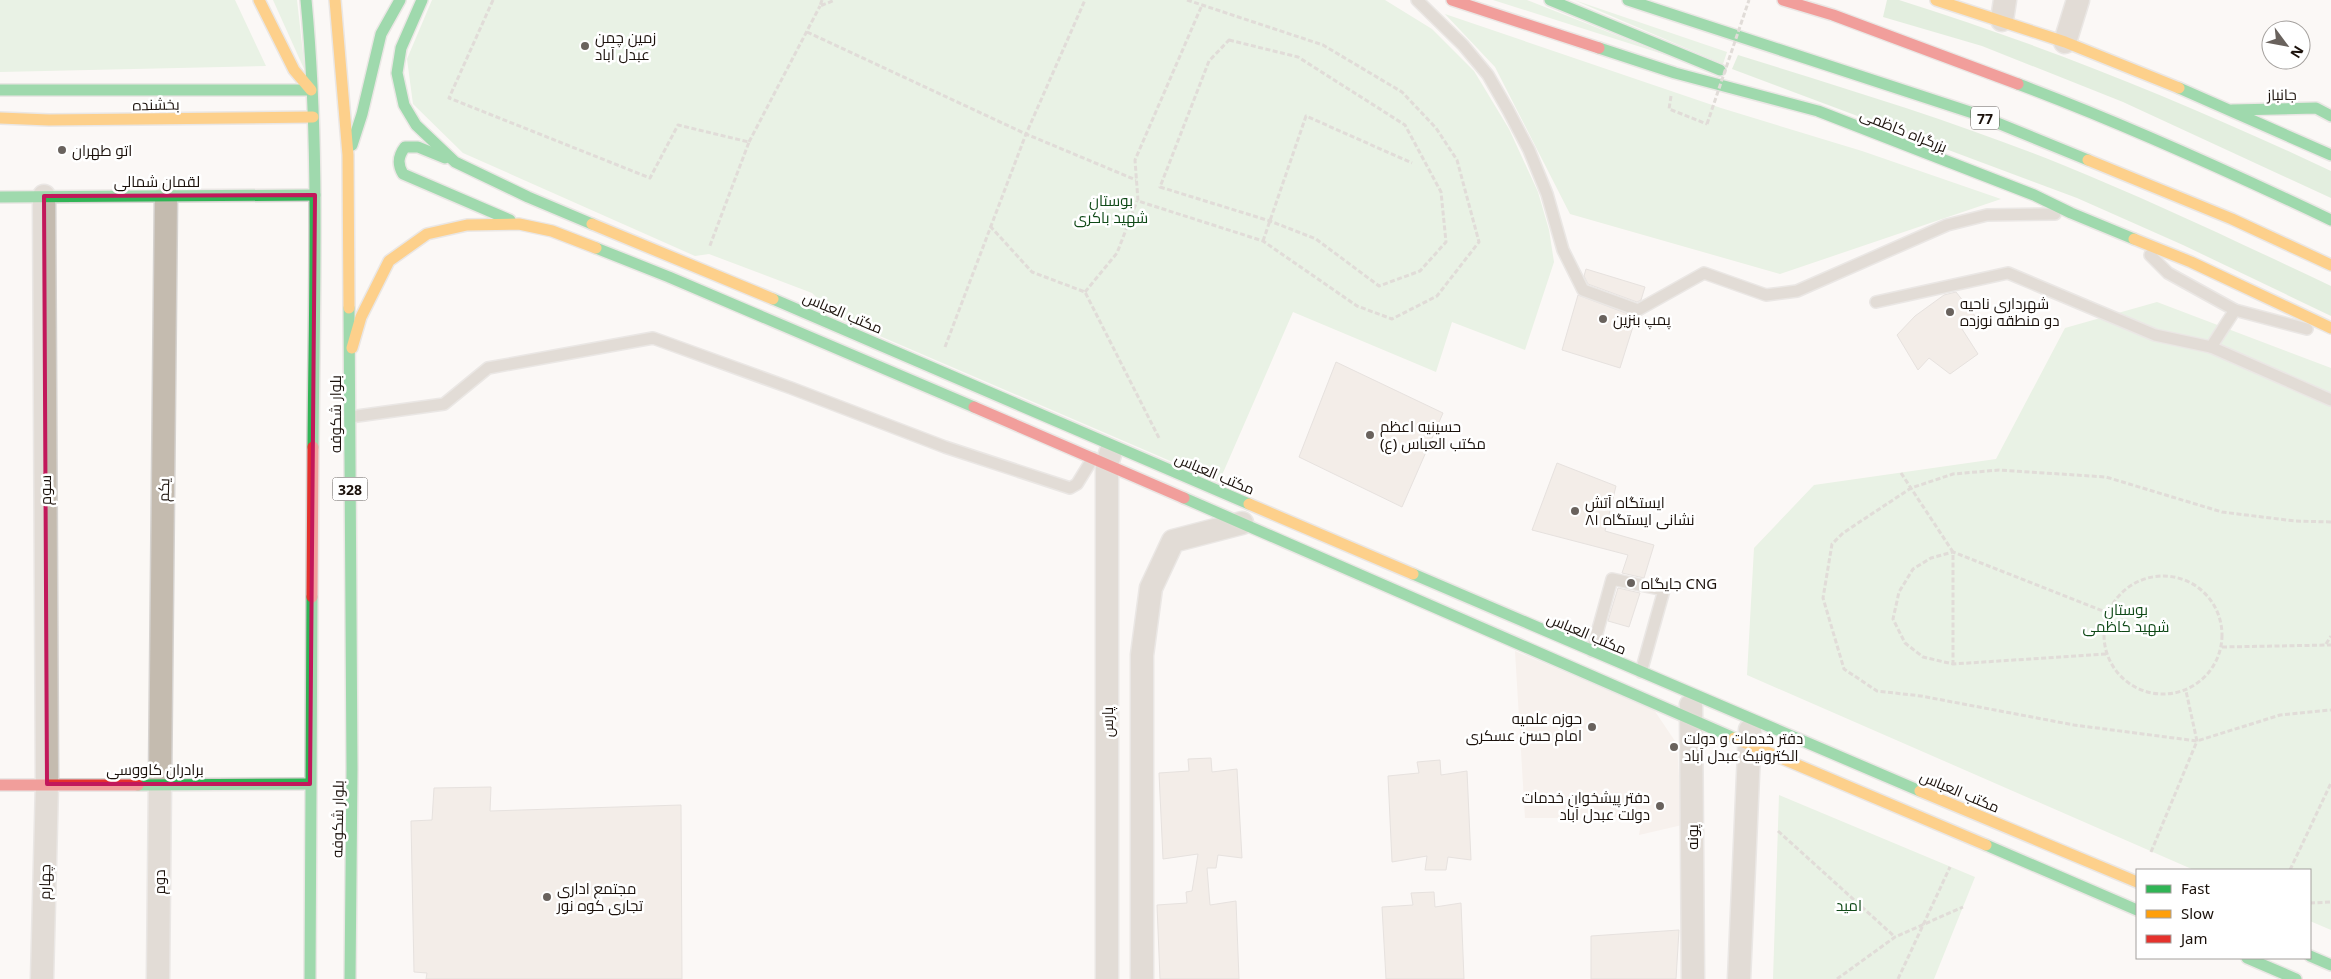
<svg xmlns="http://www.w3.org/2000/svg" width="2331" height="979" viewBox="0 0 2331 979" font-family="'Noto Sans',Cairo,sans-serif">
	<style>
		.built { fill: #f2e8e2 }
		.green { fill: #d3ead0 }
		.forest { fill: #c6e2c4 }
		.building { fill: #e8dfd8; stroke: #cdc7c2 }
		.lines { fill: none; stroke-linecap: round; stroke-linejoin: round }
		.lane-casing { stroke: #d6d3d0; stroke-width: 14 }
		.street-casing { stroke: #d6d3d0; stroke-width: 25 }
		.fast-casing { stroke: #d6d3d0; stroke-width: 14 }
		.slow-casing { stroke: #d6d3d0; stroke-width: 14 }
		.jam-casing { stroke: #d6d3d0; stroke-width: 14 }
		.path { stroke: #c0bbb4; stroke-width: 3; stroke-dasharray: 5 2.5; stroke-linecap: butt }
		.lane { stroke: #c4bbaf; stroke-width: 11 }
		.street { stroke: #c4bbaf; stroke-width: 22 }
		.fast { stroke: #30b455; stroke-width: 11 }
		.slow { stroke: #ff9f0a; stroke-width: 11 }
		.jam { stroke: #e5322d; stroke-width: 11 }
		.path-bridge { stroke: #c0bbb4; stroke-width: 3; stroke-dasharray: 5 2.5; stroke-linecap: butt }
		.marked { fill: none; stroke: #c2185b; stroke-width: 4; stroke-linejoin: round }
		.poi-dot { fill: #69625d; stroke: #fff; stroke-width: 2 }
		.labels { text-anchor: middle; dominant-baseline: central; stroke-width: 5; stroke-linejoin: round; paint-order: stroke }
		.shield { fill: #fff; stroke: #5f5854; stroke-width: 1 }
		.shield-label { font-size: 14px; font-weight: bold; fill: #1b110b }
		.poi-label { font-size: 15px; fill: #1b110b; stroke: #fff; text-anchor: start }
		.street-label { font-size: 15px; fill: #1b110b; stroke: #fff }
		.park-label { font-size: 15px; fill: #0f4917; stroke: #fff }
	</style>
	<rect width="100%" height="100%" fill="#fbf8f5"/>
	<!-- built -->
	<path class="built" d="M1515 651 1654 710 1677 744 1682 825 1639 835 1642 818H1525Z"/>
	<!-- green -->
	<g class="green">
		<path d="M0 0H235L266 66 0 72Z"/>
		<path d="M273 0H297L305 71Z"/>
		<path d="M432 0H1385L1432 29 1474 71 1509 129 1538 192 1549 230 1554 262 1525 350 1452 322 1436 372 1293 312 1219 482 838 318 812 293 709 254 695 256 463 153 413 104 407 59Z"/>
		<path d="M1493 0H1527L1669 56Z"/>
		<path d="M1574 0 1727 52 1723 64Z"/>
		<path d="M1445 14 1721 108 1862 151 2001 199 1780 274 1570 214 1495 67Z"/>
		<path d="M2157 302 2331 368V930L2310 921V870H2194L1747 675 1754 548 1814 485 1996 459 2065 328Z"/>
		<path d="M1779 795 1975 877 1934 979H1773Z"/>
	</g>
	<!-- forest -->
	<g class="forest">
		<path d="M1887 0H1899C2049 47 2189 104 2331 171V198L2123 102 1982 46 1883 17Z"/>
		<path d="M1738 55C1847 89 1957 122 2063 165 2154 202 2242 244 2331 286V316L2183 245 2077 198 1732 69Z"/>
	</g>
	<!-- building -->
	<g class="building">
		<path d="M1586 269 1645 287 1641 300 1637 302 1588 284 1584 276Z"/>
		<path d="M1956 292 1979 321 1962 329 1978 354 1950 374 1929 358 1918 370 1897 335 1915 316 1944 295Z"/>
		<path d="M1578 295 1636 317 1620 368 1562 350Z"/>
		<path d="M1336 362 1443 413 1402 507 1299 457Z"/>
		<path d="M1557 463 1616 486 1605 531 1654 545 1644 578 1622 573 1628 555 1532 530Z"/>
		<path d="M1618 588 1640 593 1629 627 1608 621Z"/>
		<path d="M1211 758 1212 772 1237 769 1242 858 1218 855 1216 868H1207L1210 905 1236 901 1239 979H1160L1157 905 1187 903 1186 892 1192 891 1198 854 1163 859 1159 773 1189 771 1188 759Z"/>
		<path d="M1440 760 1441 775 1467 771 1471 860 1448 857 1446 870H1425L1427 856 1392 862 1388 776 1419 773 1417 762Z"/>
		<path d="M491 787 490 811 681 805 682 979H426L427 973 414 972 411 821 432 820 434 788Z"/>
		<path d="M1434 892 1435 907 1461 903 1464 979H1386L1382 907 1413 905 1411 893Z"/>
		<path d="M1679 930 1676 979H1591V936Z"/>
	</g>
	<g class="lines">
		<defs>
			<g id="lane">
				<path d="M1417 0 1463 45 1488 75 1508 110 1529 150 1547 194 1563 250 1583 290 1638 310 1704 273 1766 295 1797 291 1947 225 1987 215 2055 214"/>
				<path d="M2150 255 2168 273 2235 310 2307 329"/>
				<path d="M1876 302 2008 273 2155 335 2211 347 2235 310"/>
				<path d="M2211 347 2331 400"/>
				<path d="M350 417 444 404 488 368 653 338 791 388 945 447 1070 488 1077 484 1093 458"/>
				<path d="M1592 651 1612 579 1664 590 1641 672"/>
			</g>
			<g id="street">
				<path d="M2002 20 2005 0"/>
				<path d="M2065 42 2078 0"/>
				<path d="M1691 705 1693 979"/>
				<path d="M42 979 47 784 44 196"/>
				<path d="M158 979 166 195"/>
				<path d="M1107 979V464L1111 451"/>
				<path d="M1142 979V655L1151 588 1173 541 1242 523"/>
				<path d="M1739 979 1750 730"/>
			</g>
			<g id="fast">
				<path d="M306 0C320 148 314 298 313 447"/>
				<path d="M422 0 401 48 397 73 404 105 416 125 455 162 528 197 592 224"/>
				<path d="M1550 0 1720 70"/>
				<path d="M1628 0 1973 113 2088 160"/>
				<path d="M1599 48 1675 73 1818 111 2034 195 2071 213 2134 239"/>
				<path d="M2018 84C2125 124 2228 171 2331 220"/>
				<path d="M2179 88 2331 155"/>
				<path d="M0 90H311"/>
				<path d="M2232 110 2316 108 2331 116"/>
				<path d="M352 145 362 114 381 34 400 0"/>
				<path d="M445 158 418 147H405C398 156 397 164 403 174L510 220"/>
				<path d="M0 197 315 195"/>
				<path d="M596 248 669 277 974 407"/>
				<path d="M773 299 1249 504"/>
				<path d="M349 308 352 769 350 979"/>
				<path d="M1184 498 1734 738"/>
				<path d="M1413 574 1920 791"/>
				<path d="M138 785 310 784"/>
				<path d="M1986 845 2137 910"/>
				<path d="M2310 956 2331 965"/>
				<path d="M2247 958 2296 979"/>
				<path d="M310 979 312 597"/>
			</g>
			<g id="slow">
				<path d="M259 0 294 70 311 90"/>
				<path d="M335 0 348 155 349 308"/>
				<path d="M1936 0 2065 42 2179 88"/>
				<path d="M0 118 49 120 313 117"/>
				<path d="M2088 160 2232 219 2331 265"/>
				<path d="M592 224 773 299"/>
				<path d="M2134 239 2191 262 2331 328"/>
				<path d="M352 348 361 317 389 261 427 234 467 225 519 224 552 231 596 248"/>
				<path d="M1249 504 1413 574"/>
				<path d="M1734 738 1986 845"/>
				<path d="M1920 791 2137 882"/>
			</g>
			<g id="jam">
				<path d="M1452 0 1599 48"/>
				<path d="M1783 0 1833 15 2018 84"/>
				<path d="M974 407 1184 498"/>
				<path d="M312 597 313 447"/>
				<path d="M0 785H138"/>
			</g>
		</defs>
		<!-- lane casing -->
		<use href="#lane" class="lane-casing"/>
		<!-- street casing -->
		<use href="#street" class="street-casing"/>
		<!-- fast casing -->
		<use href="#fast" class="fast-casing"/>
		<!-- slow casing -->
		<use href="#slow" class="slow-casing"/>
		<!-- jam casing -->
		<use href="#jam" class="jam-casing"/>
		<!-- path -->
		<g class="path">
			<path d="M493 0 449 98 650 178 678 125 749 142 709 248"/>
			<path d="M822 0 820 6 835 0"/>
			<path d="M1187 0 1323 45 1402 92 1436 128 1457 160 1479 242 1437 296 1392 319 1357 306 1263 241 1138 201 1135 160 1202 5"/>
			<path d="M807 32 1026 134 1136 180"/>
			<path d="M1229 40 1298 57 1405 125 1441 192 1446 242 1420 271 1379 286 1316 239 1270 221 1160 187 1209 61Z"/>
			<path d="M1671 96 1669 109 1707 124"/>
			<path d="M749 142 820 6"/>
			<path d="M990 226 1032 272 1085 292 1159 438"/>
			<path d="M1263 241 1306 116 1412 163"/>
			<path d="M1085 292 1117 253 1137 201"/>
			<path d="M945 347 1026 134 1085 0"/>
			<path d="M1901 473 1953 552V664"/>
			<path d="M2331 522 2295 521 2222 512 2106 477 1999 470 1953 474 1911 488 1843 533 1832 544 1823 598 1844 669 1877 691 1921 696 2074 725 2197 741 2280 715 2331 710"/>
			<circle cx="2163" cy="635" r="59"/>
			<path d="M2326 644 2331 636"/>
			<path d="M2222 647 2331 645"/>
			<path d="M2106 654 1953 664 1923 657 1905 643 1893 619 1899 592 1913 569 1931 558 1953 552 2108 613"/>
			<path d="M1778 831 1895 937"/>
			<path d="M2151 852 2197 741 2186 691"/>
			<path d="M2290 870 2331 783"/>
			<path d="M2310 903 2331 902"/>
			<path d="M1837 979 1895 937 1963 907"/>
			<path d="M1898 979 1950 867"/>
		</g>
		<!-- lane -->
		<use href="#lane" class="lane"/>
		<!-- street -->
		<use href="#street" class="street"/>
		<!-- fast -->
		<use href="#fast" class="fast"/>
		<!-- slow -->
		<use href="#slow" class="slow"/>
		<!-- jam -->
		<use href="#jam" class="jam"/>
		<!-- path-bridge -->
		<path class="path-bridge" d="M1707 124 1749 0"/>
	</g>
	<!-- marked area -->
	<path d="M0 0H2331V979H0ZM315 195 310 784H47L44 196Z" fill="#fbf8f5" fill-opacity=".55" fill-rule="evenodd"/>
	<path class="marked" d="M315 195 310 784H47L44 196Z"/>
	<!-- markers -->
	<g class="poi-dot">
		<circle cx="585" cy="46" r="5"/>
		<circle cx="62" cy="150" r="5"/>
		<circle cx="1950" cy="312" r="5"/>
		<circle cx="1603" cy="319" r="5"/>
		<circle cx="1370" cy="435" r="5"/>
		<circle cx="1575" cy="511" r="5"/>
		<circle cx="1631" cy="583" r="5"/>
		<circle cx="1592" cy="727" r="5"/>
		<circle cx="1674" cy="747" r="5"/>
		<circle cx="1660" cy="806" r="5"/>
		<circle cx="547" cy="897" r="5"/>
	</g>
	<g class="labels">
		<!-- shield labels -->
		<g class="shield">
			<rect x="1971" y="106.5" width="28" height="23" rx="4"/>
			<rect x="332.5" y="477.5" width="35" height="23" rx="4"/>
		</g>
		<g class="shield-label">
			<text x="1985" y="118">77</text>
			<text x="350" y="489">328</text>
		</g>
		<!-- poi labels -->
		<g class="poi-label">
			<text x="595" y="37">زمین چمن<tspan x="595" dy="17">عبدل آباد</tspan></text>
			<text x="72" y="150">اتو طهران</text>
			<text x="1960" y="303">شهرداری ناحیه<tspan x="1960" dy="17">دو منطقه نوزده</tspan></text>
			<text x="1613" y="319">پمپ بنزین</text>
			<text x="1380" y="426">حسینیه اعظم<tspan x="1380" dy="17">مکتب العباس (ع)</tspan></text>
			<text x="1585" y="502">ایستگاه آتش<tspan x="1585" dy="17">نشانی ایستگاه ۸۱</tspan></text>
			<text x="1641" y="583">جایگاه CNG</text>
			<text x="1582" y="718" text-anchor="end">حوزه علمیه<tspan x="1582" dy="17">امام حسن عسکری</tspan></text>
			<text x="1684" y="738">دفتر خدمات و دولت<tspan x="1684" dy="17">الکترونیک عبدل آباد</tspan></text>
			<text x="1650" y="797" text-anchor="end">دفتر پیشخوان خدمات<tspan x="1650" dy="17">دولت عبدل آباد</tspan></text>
			<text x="557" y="888">مجتمع اداری<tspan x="557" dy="17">تجاری کوه نور</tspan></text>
		</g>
		<!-- street labels -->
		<g class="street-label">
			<text transform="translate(2282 94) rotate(-1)">جانباز</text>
			<text transform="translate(156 104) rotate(-1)">بخشنده</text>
			<text transform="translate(1904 130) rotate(22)">بزرگراه کاظمی</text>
			<text x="157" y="181">لقمان شمالی</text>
			<text transform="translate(843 312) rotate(23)">مکتب العباس</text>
			<text transform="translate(335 414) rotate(-90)">بلوار شکوفه</text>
			<text transform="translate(1215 473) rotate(23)">مکتب العباس</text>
			<text transform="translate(45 490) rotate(-90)">سوم</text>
			<text transform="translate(163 490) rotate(-89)">یکم</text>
			<text transform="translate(1587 633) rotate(23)">مکتب العباس</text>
			<text transform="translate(1107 722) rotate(-90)">پارس</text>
			<text x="155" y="769">برادران کاووسی</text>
			<text transform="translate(1960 791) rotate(23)">مکتب العباس</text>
			<text transform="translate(337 819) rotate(-89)">بلوار شکوفه</text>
			<text transform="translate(1692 837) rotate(-90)">پونه</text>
			<text transform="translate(44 882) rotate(-89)">چهارم</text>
			<text transform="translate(159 882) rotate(-90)">دوم</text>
		</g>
		<!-- park labels -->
		<g class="park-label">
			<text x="1111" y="200">بوستان<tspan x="1111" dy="17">شهید باکری</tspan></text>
			<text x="2126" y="609">بوستان<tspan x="2126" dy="17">شهید کاظمی</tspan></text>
			<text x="1849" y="905">امید</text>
		</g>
	</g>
	<!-- legend -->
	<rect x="2136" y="869" width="175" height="90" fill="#ffffff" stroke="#a4a09d"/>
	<rect x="2146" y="885" width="25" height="8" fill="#30b455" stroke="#a4a09d"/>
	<text x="2181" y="894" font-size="15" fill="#1b110b">Fast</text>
	<rect x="2146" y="910" width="25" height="8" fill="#ff9f0a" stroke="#a4a09d"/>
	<text x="2181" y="919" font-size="15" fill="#1b110b">Slow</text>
	<rect x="2146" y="935" width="25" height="8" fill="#e5322d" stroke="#a4a09d"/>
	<text x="2181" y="944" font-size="15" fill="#1b110b">Jam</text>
	<!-- north arrow -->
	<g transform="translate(2286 45) rotate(122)"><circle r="24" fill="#ffffff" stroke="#a4a09d"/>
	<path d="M0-4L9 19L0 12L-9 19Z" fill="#69625d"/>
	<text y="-8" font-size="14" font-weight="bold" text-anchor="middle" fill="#1b110b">N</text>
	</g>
</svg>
